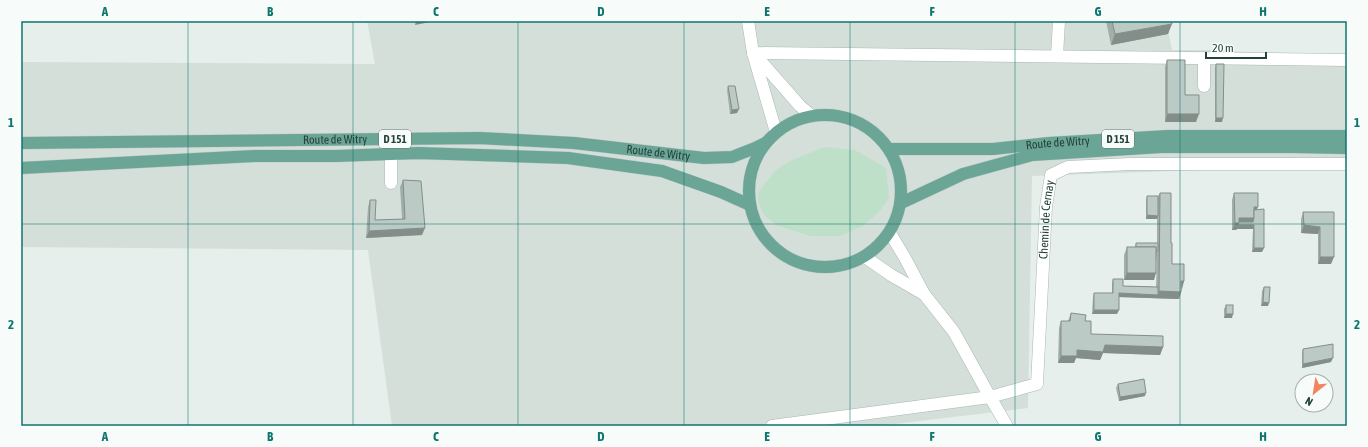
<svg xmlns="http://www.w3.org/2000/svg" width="1368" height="447" viewBox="0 0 1368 447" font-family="'Asap Condensed',sans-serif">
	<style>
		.built { fill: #d4dfda }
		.green { fill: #bfe0c8 }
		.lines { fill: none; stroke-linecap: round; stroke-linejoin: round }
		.service-casing { stroke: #a8b8b2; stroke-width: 13 }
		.minor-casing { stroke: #a8b8b2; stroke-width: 13 }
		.tertiary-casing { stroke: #a8b8b2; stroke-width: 13 }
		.primary-casing { stroke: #c2cac8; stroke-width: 13 }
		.service { stroke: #fff; stroke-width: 12 }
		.minor { stroke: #fff; stroke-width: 12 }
		.tertiary { stroke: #fff; stroke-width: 12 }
		.primary { stroke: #6aa596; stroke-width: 12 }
		.wall { fill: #a1aea9 }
		.shaded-wall { fill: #838d89 }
		.building { fill: #bbcac4; stroke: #838d89 }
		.grid { fill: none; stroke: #0f766e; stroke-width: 1; stroke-opacity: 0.55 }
		.labels { text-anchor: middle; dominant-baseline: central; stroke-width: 4; stroke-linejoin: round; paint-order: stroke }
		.shield { fill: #f7fbf9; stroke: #637a73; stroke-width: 1 }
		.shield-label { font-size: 11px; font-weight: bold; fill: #24423a }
		.street-label { font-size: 12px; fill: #24423a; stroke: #f7fbf9 }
		.neatline { fill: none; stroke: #0f766e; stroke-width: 1.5 }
		.grid-label { font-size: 13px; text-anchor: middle; font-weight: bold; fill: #0f766e }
	</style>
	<rect width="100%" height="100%" fill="#e6efeb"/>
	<!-- built -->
	<path class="built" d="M367 21H1166L1172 50H1213L1347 58V165L1032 176 1028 408 878 426H392L368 250 21 247V62L375 64Z"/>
	<!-- green -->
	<path class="green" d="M824 147 855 150 886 168 889 198 879 212 863 226 840 236H810L776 225 763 214 758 200 759 191 776 170 790 161Z"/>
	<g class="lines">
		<defs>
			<g id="service">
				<path d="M1057 56 1059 21"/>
				<path d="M1204 58V86"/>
				<path d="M391 183V154"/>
			</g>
			<g id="minor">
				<path d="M753 53 1347 60"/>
				<path d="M865 257 891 275 924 294"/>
				<path d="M772 426 990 397 954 332 924 294 905 258 890 233"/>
				<path id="s1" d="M1007 426 990 397 1037 384 1046 207 1051 175 1068 167 1130 164H1347"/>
			</g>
			<g id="tertiary">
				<path d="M748 21 753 53 776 132"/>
				<path d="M757 57 800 106 812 116"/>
			</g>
			<g id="primary">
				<circle cx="825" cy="191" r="76"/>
				<path id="s2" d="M21 143 479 138 574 143 704 158 732 157 755 148 765 143"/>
				<path id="s3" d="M889 149H993L1049 143 1168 136H1347"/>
				<path d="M21 168 254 156H336L418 153 568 158 662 171 721 192 750 205"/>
				<path d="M901 203 963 174 1032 155 1161 147H1292L1347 148"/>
			</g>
		</defs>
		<!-- service casing -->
		<use href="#service" class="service-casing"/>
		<!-- minor casing -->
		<use href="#minor" class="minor-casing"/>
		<!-- tertiary casing -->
		<use href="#tertiary" class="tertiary-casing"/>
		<!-- primary casing -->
		<use href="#primary" class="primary-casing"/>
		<!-- service -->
		<use href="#service" class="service"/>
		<!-- minor -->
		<use href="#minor" class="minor"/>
		<!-- tertiary -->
		<use href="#tertiary" class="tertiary"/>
		<!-- primary -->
		<use href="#primary" class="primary"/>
	</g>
	<!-- wall -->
	<g class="wall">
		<path d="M1106 21H1171L1168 34 1111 45Z"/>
		<path d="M1167 60 1185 95 1196 122H1165V67Z"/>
		<path d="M1216 64 1222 122H1215V68Z"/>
		<path d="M728 86 737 113 730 114 727 90Z"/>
		<path d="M403 180 422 235 366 238 368 207 370 200 375 220 402 219 400 187Z"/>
		<path d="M1160 193 1171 243 1172 264 1184 281 1179 299 1119 297 1117 314H1092L1093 297 1094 293H1112V283L1113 279 1123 286 1156 287 1157 255 1154 280H1124V255L1127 247H1135L1136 243H1157V219H1146V200L1147 196H1158Z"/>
		<path d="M1234 193 1257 210 1262 252H1252L1253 229H1237L1236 230H1232V200Z"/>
		<path d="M1303 212H1334L1331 264H1318V234L1301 233V219Z"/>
		<path d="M1264 287 1268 306H1261L1262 291Z"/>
		<path d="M1226 305 1232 318H1224V309Z"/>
		<path d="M1071 313 1091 334 1163 347 1160 355 1103 353 1100 360 1076 358 1074 363H1058L1059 328 1061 321H1068Z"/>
		<path d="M1303 349 1331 362 1302 368V353Z"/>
		<path d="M1118 384 1145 396 1119 401 1116 388Z"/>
	</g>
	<!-- shaded-wall -->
	<g class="shaded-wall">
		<path d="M416 21H435L415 25Z"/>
		<path d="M1172 24 1168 34 1111 45 1115 34Z"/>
		<path d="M739 109 737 113 730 114 732 110Z"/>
		<path d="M1167 114H1199L1196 122H1165Z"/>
		<path d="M1216 118H1223L1222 122H1215Z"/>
		<path d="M1254 207H1258L1255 214H1252Z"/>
		<path d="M1147 215 1158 216 1157 219H1146Z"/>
		<path d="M1239 218H1254V225L1253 229H1237L1236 230H1232L1235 223Z"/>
		<path d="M1304 225 1320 227 1318 234 1301 233Z"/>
		<path d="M425 228 422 235 366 238 369 231Z"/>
		<path d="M1254 248H1264L1262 252H1252Z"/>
		<path d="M1320 257H1334L1331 264H1318Z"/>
		<path d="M1127 273H1156L1154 280H1124Z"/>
		<path d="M1181 281H1184L1182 289Z"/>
		<path d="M1159 291 1181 292 1179 299 1118 297 1119 293 1158 295Z"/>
		<path d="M1263 302 1269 303 1268 306H1261Z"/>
		<path d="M1094 310H1119L1117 314H1092Z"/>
		<path d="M1226 314H1233L1232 318H1224Z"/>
		<path d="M1105 345 1163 347 1160 355 1103 353 1100 360 1076 358 1074 363H1058L1061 356 1077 350Z"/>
		<path d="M1333 358 1331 362 1302 368 1303 364Z"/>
		<path d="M1146 393 1145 396 1119 401 1120 397Z"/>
	</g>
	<!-- building -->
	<g class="building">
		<path d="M1112 21H1171L1172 24 1115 34Z"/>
		<path d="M1167 60H1185V95H1199V114H1167Z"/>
		<path d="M1216 64H1224L1223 118H1216Z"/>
		<path d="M728 86H735L739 109 732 110Z"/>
		<path d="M403 180 421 181 425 228 369 231 370 200H376L375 220 405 219Z"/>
		<path d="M1160 193H1171V243H1172V264H1184V281H1181V292L1159 291Z"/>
		<path d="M1234 193H1258V207H1254V218H1239V223H1235Z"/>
		<path d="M1147 196H1158V216L1147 215Z"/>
		<path d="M1264 209V248H1254V225H1238L1239 222H1253L1254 218V210Z"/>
		<path d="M1303 212H1334V257H1320V227L1304 225Z"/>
		<path d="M1136 243H1158V251H1156V247H1136Z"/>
		<rect x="1127" y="247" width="29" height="26"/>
		<path d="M1113 279H1123V286L1158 287V295L1119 293V310H1094V293H1113Z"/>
		<path d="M1264 287H1270L1269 303 1263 302Z"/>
		<rect x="1226" y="305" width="7" height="9"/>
		<path d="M1071 313 1086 315 1085 321H1091V334L1163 336V347L1105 345 1103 352 1077 350V356H1061V321H1070Z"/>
		<path d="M1333 344V358L1303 364V349Z"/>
		<path d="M1144 379 1146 393 1120 397 1118 384Z"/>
	</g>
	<!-- grid -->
	<path class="grid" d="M188 21V426M353 21V426M518 21V426M684 21V426M850 21V426M1015 21V426M1180 21V426M21 224H1347"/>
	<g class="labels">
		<!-- shield labels -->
		<g class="shield">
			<rect x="379" y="130" width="32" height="18" rx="3"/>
			<rect x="1102" y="130" width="32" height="18" rx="3"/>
		</g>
		<g class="shield-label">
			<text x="395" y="139">D 151</text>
			<text x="1118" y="139">D 151</text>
		</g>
		<!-- street labels -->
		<g class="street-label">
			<text stroke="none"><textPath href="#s2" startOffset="314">Route de Witry</textPath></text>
			<text stroke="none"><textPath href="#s3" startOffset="169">Route de Witry</textPath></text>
			<text stroke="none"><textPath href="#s2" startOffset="638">Route de Witry</textPath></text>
			<text stroke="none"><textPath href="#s1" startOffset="247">Chemin de Cernay</textPath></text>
		</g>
	</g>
	<!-- border -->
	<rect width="1368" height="447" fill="none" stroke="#f7fbf9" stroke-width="44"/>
	<!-- north arrow -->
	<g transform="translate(1314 393) rotate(210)"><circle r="19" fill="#f7fbf9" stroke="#a3b1ad"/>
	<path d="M0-3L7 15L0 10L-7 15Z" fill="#f4845f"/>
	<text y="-6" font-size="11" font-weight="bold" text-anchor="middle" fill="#24423a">N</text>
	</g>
	<!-- scale -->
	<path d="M1206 52v6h60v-6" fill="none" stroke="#24423a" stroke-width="2"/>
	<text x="1212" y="52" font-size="12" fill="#24423a" stroke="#f7fbf9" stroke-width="3" paint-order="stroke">20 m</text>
	<rect x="22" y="22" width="1324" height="403" class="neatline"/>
	<g class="grid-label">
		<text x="105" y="16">A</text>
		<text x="270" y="16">B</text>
		<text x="436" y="16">C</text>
		<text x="601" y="16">D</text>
		<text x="767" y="16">E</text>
		<text x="932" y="16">F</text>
		<text x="1098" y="16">G</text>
		<text x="1263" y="16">H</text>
		<text x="11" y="127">1</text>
		<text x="1357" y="127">1</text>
		<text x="11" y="329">2</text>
		<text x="1357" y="329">2</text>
		<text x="105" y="441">A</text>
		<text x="270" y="441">B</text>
		<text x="436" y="441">C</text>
		<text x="601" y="441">D</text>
		<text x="767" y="441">E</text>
		<text x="932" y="441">F</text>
		<text x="1098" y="441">G</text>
		<text x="1263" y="441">H</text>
	</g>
</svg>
